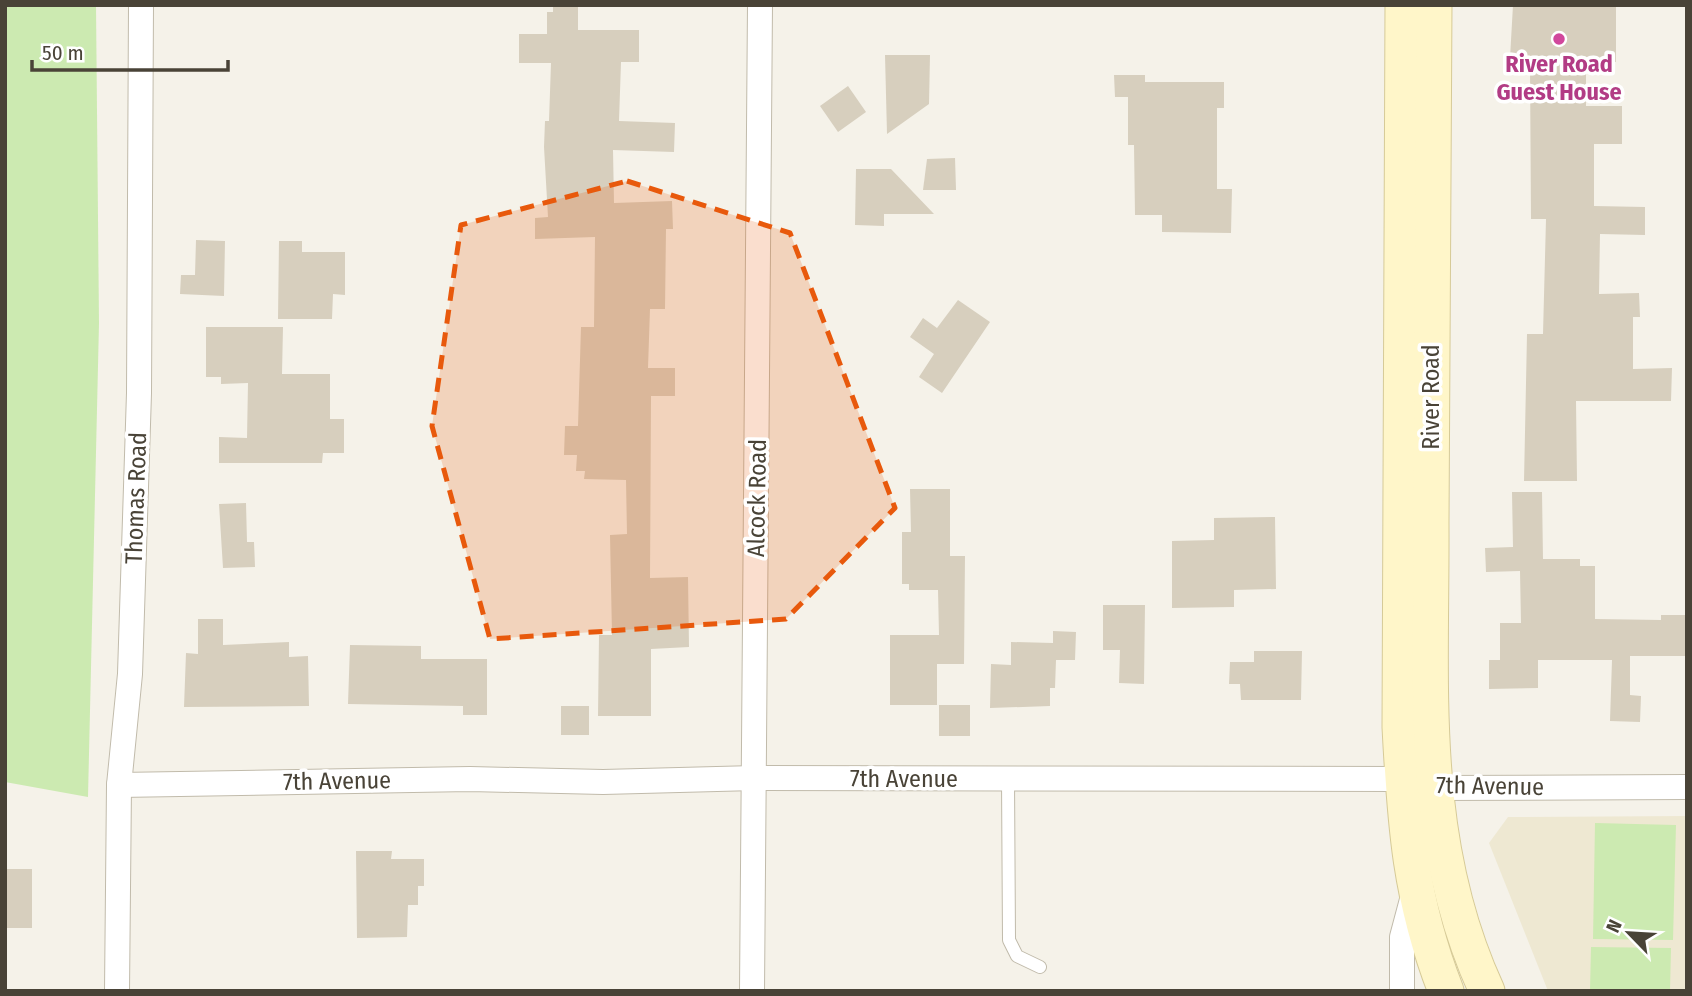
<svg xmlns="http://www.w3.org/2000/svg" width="1692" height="996" viewBox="0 0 1692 996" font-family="'Fira Sans Condensed',sans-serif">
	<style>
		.education { fill: #eee8d2 }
		.green { fill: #cceab1 }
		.building { fill: #d7cfbe }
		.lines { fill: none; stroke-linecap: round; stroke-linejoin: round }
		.service-casing { stroke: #c1bbab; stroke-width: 14 }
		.minor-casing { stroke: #c1bbab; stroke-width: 26 }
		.secondary-casing { stroke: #d6ca97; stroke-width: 37 }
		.service { stroke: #fff; stroke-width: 12 }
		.minor { stroke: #fff; stroke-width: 24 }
		.secondary { stroke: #fff6c9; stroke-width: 35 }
		.marked { fill: #e8590c; fill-opacity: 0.2; stroke: #e8590c; stroke-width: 5; stroke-dasharray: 14 9; stroke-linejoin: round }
		.hotel-dot { fill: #d1479c; stroke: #fff; stroke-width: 2.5 }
		.labels { text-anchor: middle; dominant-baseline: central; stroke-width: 7; stroke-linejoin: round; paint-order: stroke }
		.hotel-label { font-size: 24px; font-weight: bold; fill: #b23c85; stroke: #fff }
		.street-label { font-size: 24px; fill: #494337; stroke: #fff }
	</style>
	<rect width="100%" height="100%" fill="#f5f2e9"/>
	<!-- education -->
	<path class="education" d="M1687 816V991H1548L1489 843 1508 817Z"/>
	<!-- green -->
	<g class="green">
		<path d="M5 5H96L99 323 88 797 5 782Z"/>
		<path d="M1595 823 1676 825 1673 940 1593 939Z"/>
		<path d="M1591 947 1671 948 1670 991H1590Z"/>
	</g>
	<!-- building -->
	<g class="building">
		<path d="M553 5H578V30H639V62H621L619 121 675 123 674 152 613 150 614 203 672 201 673 229H666L665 309H650L648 368H675V396H651L650 578 688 577 689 647 651 649V716H598L599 635H612L610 535 627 534 626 480 584 479 585 471H576L577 455H564L565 426H578L581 327H594L595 237 535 239V218L548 217 544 147 545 121H549L551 63H519V34H547V12H553Z"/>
		<path d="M1513 5H1616V62H1586V106H1622V144H1594V206L1645 207V235L1600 234 1599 294 1639 293 1640 317H1633V369L1672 368 1671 401H1576L1577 481H1524L1527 334H1543L1546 219H1531L1530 68H1517V58H1510Z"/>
		<path d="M885 55H930L929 104 887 134Z"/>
		<path d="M1114 75H1145V82H1224V108H1217V189H1232L1231 233 1162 232V215H1135L1134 145H1128V97H1115Z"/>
		<path d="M848 86 866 112 838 132 820 106Z"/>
		<path d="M955 158 956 190H923L927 159Z"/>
		<path d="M856 169H891L934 214H884V226L855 225Z"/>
		<path d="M196 240 225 241 224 296 180 294 181 275H195Z"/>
		<path d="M279 241H302V252H345V295L333 294 332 319H278Z"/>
		<path d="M958 300 990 322 942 393 919 377 934 354 910 337 923 318 937 328Z"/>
		<path d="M206 327H283L282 374H330V419H344V453H323L322 463H219V437L247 438 248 383 221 384V377H206Z"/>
		<path d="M910 489H950V556H965L964 664H937V705H890V635H939L938 590H909V584H902V532H911Z"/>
		<path d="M1512 492H1542L1543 559H1580V566H1595V619L1661 620V615H1687V656H1630V695L1641 696 1640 722 1610 721 1612 660H1538V688L1489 689V660H1500V623H1521L1520 571 1486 572 1485 548 1513 547Z"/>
		<path d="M246 503 247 542H254L255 567 223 568 219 504Z"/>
		<path d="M1275 517 1276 589 1234 590V607L1172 608V541L1214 540V518Z"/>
		<path d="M1103 605H1145L1144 684 1119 683 1120 650H1103Z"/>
		<path d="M198 619H223V645L289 642V657L308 656 309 706 184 707 186 653 198 654Z"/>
		<path d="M1053 631 1076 632 1075 660H1056L1055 688H1050V706L990 708 991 664 1011 665V642L1053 643Z"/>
		<path d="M350 645 421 646V659H487V715H463V706L348 704Z"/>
		<path d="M1254 651H1302L1301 700H1241L1240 684H1229L1230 662H1254Z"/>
		<rect x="939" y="705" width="31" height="31"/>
		<rect x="561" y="706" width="28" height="29"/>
		<path d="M356 851H392L391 859H424V886H418V905H408L407 937 357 938Z"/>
		<rect x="5" y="869" width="27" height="59"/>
	</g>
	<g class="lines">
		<defs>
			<path id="service" d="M1008 779 1009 940 1017 956 1040 967"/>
			<g id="minor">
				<path d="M119 785 470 779 603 782 755 778 1402 779 1433 788 1687 787"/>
				<path d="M117 991 119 785 130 674 139 393 141 5"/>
				<path d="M752 991 760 5"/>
				<path d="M1402 991V937L1414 892"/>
			</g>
			<g id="secondary">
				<path d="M1403 5 1400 727C1405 824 1410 899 1446 991"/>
				<path d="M1434 5C1433 178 1431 351 1431 523 1432 684 1417 840 1487 991"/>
			</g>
		</defs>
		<!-- service casing -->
		<use href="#service" class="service-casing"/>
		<!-- minor casing -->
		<use href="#minor" class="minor-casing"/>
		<!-- secondary casing -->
		<use href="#secondary" class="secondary-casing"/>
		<!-- service -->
		<use href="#service" class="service"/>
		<!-- minor -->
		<use href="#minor" class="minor"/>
		<!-- secondary -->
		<use href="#secondary" class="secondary"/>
	</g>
	<!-- marked area -->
	<path class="marked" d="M627 181 790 233 895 508 786 619 490 639 432 426 461 225Z"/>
	<!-- markers -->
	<circle class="hotel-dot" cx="1559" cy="39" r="7"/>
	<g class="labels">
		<!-- hotel labels -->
		<g class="hotel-label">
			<text x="1559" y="64">River Road<tspan x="1559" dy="28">Guest House</tspan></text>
		</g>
		<!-- street labels -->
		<g class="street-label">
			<text transform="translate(1431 397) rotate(-90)">River Road</text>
			<text transform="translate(136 498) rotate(-88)">Thomas Road</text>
			<text transform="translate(757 498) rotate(-89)">Alcock Road</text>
			<text x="904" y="779">7th Avenue</text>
			<text transform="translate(337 781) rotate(-1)">7th Avenue</text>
			<text transform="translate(1490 786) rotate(1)">7th Avenue</text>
		</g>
	</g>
	<!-- border -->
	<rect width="1692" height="996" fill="none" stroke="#494337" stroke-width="14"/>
	<!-- north arrow -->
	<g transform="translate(1629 933) rotate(295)" stroke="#ffffff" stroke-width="5" paint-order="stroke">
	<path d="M0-5L12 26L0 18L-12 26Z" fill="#494337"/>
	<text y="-10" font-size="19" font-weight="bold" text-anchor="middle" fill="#494337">N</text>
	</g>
	<!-- scale -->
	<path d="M32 60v10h196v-10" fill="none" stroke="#494337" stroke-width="3.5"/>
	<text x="42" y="60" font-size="21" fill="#494337" stroke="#ffffff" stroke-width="5" paint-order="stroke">50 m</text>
</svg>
